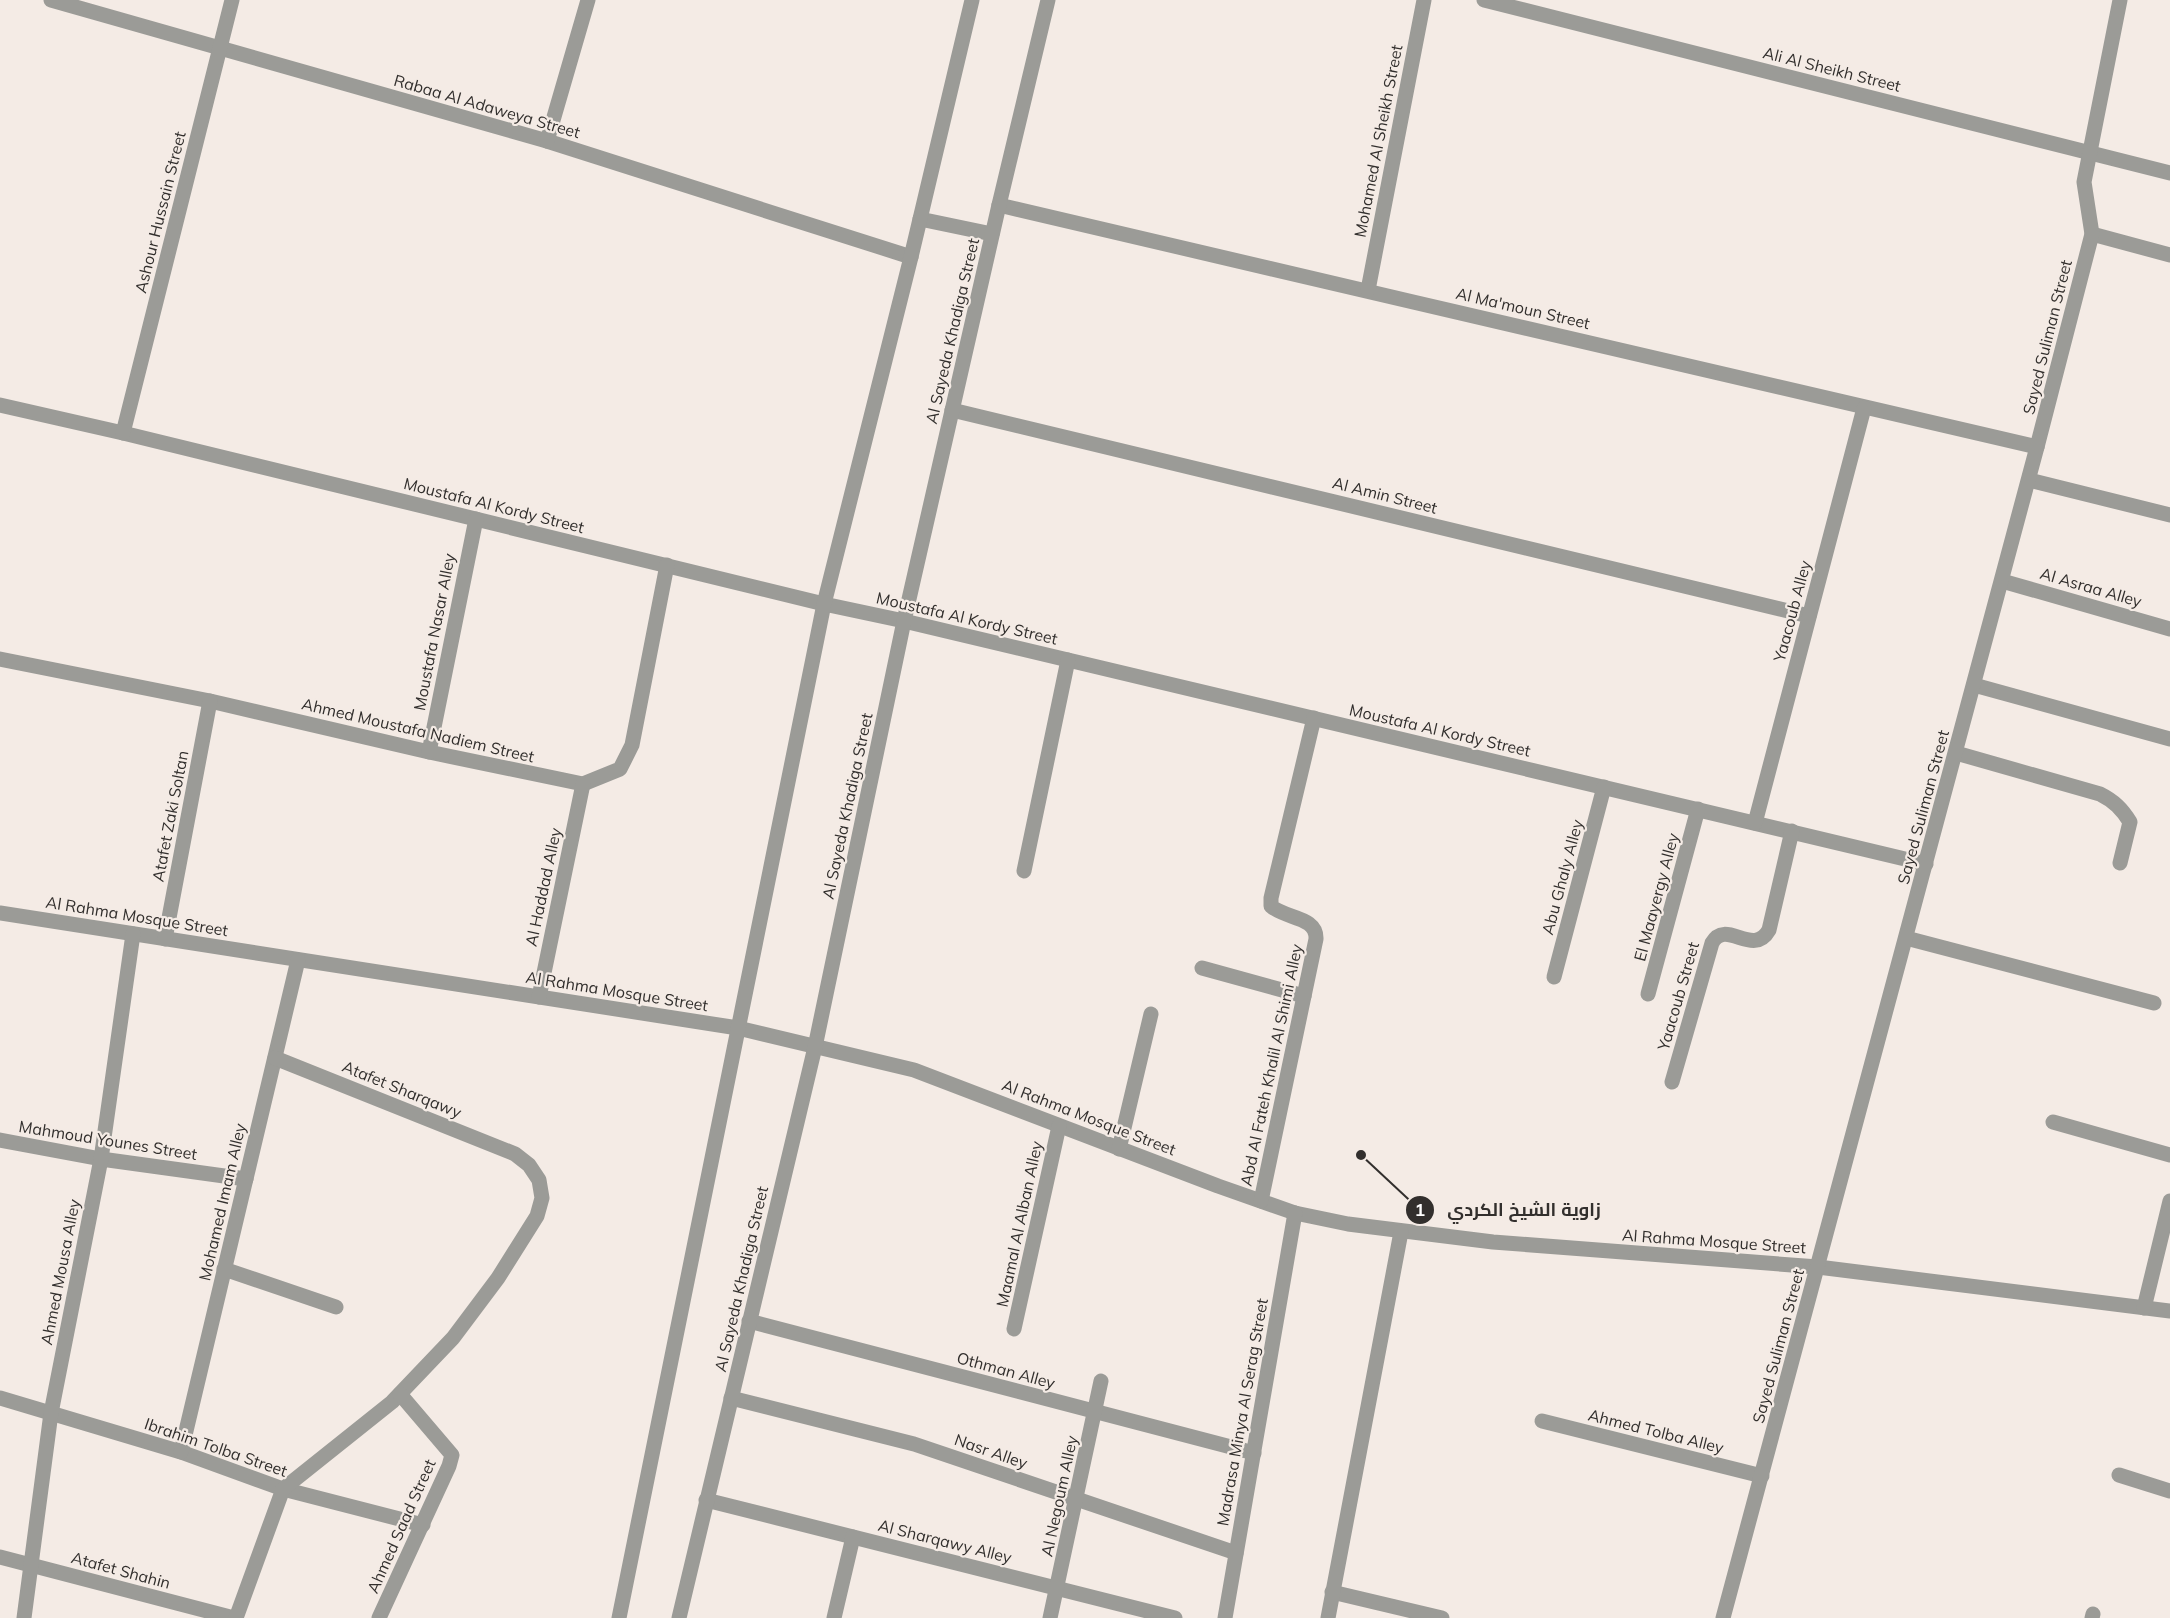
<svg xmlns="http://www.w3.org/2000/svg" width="2170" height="1618" viewBox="0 0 2170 1618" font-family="Mulish,Cairo,sans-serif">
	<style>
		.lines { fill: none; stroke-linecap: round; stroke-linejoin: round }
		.minor { stroke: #9b9b97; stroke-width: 15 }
		.labels { text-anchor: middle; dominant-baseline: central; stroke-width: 4.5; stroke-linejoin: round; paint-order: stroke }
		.street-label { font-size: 16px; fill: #322f2d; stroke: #f4ebe5 }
		.leader { fill: none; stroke: #322f2d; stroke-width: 2 }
		.callout-dot { fill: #322f2d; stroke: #f4ebe5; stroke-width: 2 }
		.mark-label { font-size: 18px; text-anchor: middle; font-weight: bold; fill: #fff }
		.callout-label { font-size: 18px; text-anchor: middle; font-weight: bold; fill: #322f2d; stroke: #f4ebe5; stroke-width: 4.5; stroke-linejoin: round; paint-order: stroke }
	</style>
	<rect width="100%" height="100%" fill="#f4ebe5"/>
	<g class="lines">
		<!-- minor -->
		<g class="minor">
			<path d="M51 0 547 141 911 257"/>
			<path d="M1484 0 2170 173"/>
			<path d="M547 141 588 0"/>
			<path d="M999 205C1345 285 1691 369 2037 447"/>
			<path d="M920 219 992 234"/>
			<path d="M2092 234 2170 255"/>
			<path d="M1368 290 1424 0"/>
			<path d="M0 405 123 433 824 604 904 621 1926 864"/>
			<path d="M952 410 1809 616"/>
			<path d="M123 433 232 0"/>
			<path d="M2029 480 2170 515"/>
			<path d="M2002 581 2170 629"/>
			<path d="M0 659 210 701 429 752 583 784 620 769 632 745 667 565"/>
			<path d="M1974 685 2170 739"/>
			<path d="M429 752 476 519"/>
			<path d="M1956 753 2100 794C2114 801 2122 809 2130 822L2120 863"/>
			<path d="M1755 823 1864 408"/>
			<path d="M1024 871 1068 660"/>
			<path d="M0 913 738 1028 914 1070 1218 1186 1295 1213 1348 1224 1493 1242 1818 1267 2170 1311"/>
			<path d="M1906 938 2154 1003"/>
			<path d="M165 939 210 701"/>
			<path d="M1202 968 1304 996"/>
			<path d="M1554 977 1604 787"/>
			<path d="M1648 994 1698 809"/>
			<path d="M539 997 583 784"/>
			<path d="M1672 1082 1712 943C1726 918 1753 958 1769 930L1792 831"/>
			<path d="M2053 1122 2170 1155"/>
			<path d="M0 1140 101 1159 246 1179"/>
			<path d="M1119 1149 1151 1014"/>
			<path d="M1261 1201 1316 939C1317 916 1285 919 1271 906V898L1314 718"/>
			<path d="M224 1269 336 1307"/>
			<path d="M2144 1308 2170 1201"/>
			<path d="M749 1321 1254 1453"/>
			<path d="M1014 1329 1059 1126"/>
			<path d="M0 1398 181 1452 283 1489 423 1525"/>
			<path d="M731 1398 914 1444 1236 1553"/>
			<path d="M1542 1421 1762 1476"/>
			<path d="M181 1452 298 960"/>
			<path d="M2119 1475 2170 1491"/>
			<path d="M706 1500 1175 1618"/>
			<path d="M0 1557 234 1618"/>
			<path d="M1332 1592 1442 1618"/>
			<path d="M24 1618 51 1413 101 1159 133 934"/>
			<path d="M236 1618 283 1489 392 1402 453 1338 498 1278 537 1216 542 1198 539 1180 529 1165 515 1154 275 1058"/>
			<path d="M379 1618 449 1466 452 1455 400 1394"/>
			<path d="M619 1618 824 604 911 257 972 0"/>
			<path d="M679 1618 815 1047 904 621 999 205 1048 0"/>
			<path d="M834 1618 853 1537"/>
			<path d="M1050 1618 1101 1381"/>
			<path d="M1225 1618 1295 1213"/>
			<path d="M1328 1618 1401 1232"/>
			<path d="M1723 1618 2037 447 2092 234 2084 182 2120 0"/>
			<path d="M2092 1618 2093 1614"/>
		</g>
	</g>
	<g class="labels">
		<!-- street labels -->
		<g class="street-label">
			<text transform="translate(1832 69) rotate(14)">Ali Al Sheikh Street</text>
			<text transform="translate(487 106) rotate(16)">Rabaa Al Adaweya Street</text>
			<text transform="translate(1378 141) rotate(-79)">Mohamed Al Sheikh Street</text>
			<text transform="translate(160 212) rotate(-76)">Ashour Hussain Street</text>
			<text transform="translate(1523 308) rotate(13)">Al Ma'moun Street</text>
			<text transform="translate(952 331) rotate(-77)">Al Sayeda Khadiga Street</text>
			<text transform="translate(2047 337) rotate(-76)">Sayed Suliman Street</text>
			<text transform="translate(1385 495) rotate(14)">Al Amin Street</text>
			<text transform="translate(494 505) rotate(14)">Moustafa Al Kordy Street</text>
			<text transform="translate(2091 587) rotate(16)">Al Asraa Alley</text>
			<text transform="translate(1792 611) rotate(-75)">Yaacoub Alley</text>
			<text transform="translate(967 618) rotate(13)">Moustafa Al Kordy Street</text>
			<text transform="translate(434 632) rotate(-79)">Moustafa Nasar Alley</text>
			<text transform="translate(418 730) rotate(13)">Ahmed Moustafa Nadiem Street</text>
			<text transform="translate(1440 730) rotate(13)">Moustafa Al Kordy Street</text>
			<text transform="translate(847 806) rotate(-78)">Al Sayeda Khadiga Street</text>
			<text transform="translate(1923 807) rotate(-75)">Sayed Suliman Street</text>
			<text transform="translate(170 816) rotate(-79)">Atafet Zaki Soltan</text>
			<text transform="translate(1562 877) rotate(-75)">Abu Ghaly Alley</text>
			<text transform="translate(543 887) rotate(-78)">Al Haddad Alley</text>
			<text transform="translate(1656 897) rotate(-75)">El Maayergy Alley</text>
			<text transform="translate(137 916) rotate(9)">Al Rahma Mosque Street</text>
			<text transform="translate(617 991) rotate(9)">Al Rahma Mosque Street</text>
			<text transform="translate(1678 996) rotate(-74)">Yaacoub Street</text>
			<text transform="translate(1271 1065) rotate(-78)">Abd Al Fateh Khalil Al Shimi Alley</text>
			<text transform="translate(402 1089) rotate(22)">Atafet Sharqawy</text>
			<text transform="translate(1089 1117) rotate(21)">Al Rahma Mosque Street</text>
			<text transform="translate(108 1140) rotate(9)">Mahmoud Younes Street</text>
			<text transform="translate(222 1202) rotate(-77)">Mohamed Imam Alley</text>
			<text transform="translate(1019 1224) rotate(-78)">Maamal Al Alban Alley</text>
			<text transform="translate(1714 1241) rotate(4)">Al Rahma Mosque Street</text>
			<text transform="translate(60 1272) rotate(-79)">Ahmed Mousa Alley</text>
			<text transform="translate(741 1279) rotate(-77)">Al Sayeda Khadiga Street</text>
			<text transform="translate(1778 1346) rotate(-75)">Sayed Suliman Street</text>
			<text transform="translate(1006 1370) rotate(15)">Othman Alley</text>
			<text transform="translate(1242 1412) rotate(-80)">Madrasa Minya Al Serag Street</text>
			<text transform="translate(1656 1431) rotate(14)">Ahmed Tolba Alley</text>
			<text transform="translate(216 1447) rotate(19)">Ibrahim Tolba Street</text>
			<text transform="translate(991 1451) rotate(19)">Nasr Alley</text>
			<text transform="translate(1059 1496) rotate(-78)">Al Negoum Alley</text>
			<text transform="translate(401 1526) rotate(-66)">Ahmed Saad Street</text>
			<text transform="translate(945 1541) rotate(14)">Al Sharqawy Alley</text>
			<text transform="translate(121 1570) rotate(15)">Atafet Shahin</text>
		</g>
	</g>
	<!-- callouts -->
	<path class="leader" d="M1361 1155L1420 1210"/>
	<g class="callout-dot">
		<circle cx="1361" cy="1155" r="6"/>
		<circle cx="1420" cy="1210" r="15"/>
	</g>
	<g class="mark-label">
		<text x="1420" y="1216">1</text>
	</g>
	<g class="callout-label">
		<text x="1524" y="1216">زاوية الشيخ الكردي</text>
	</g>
</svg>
